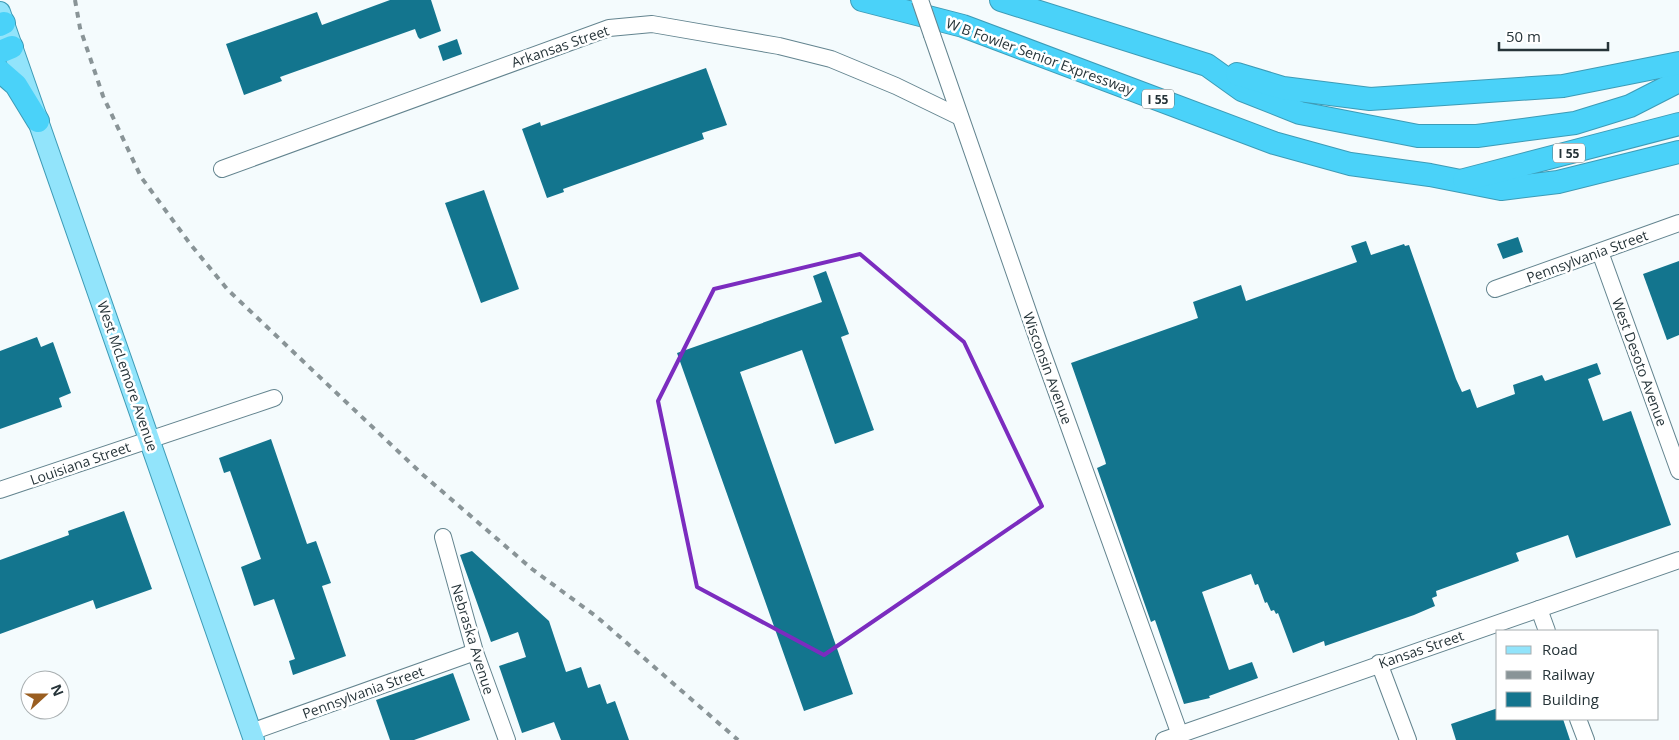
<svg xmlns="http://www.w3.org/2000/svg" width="1679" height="740" viewBox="0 0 1679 740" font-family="'Open Sans',sans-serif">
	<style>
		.building { fill: #13758e }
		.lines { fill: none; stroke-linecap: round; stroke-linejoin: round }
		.minor-casing { stroke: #63848f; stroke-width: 18 }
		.major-casing { stroke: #3d9bb6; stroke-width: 22 }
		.highway-casing { stroke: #3d9bb6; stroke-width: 24 }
		.minor { stroke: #fff; stroke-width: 16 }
		.major { stroke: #92e4fb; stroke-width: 20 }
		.highway { stroke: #4ad2f9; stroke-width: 22 }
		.rail { stroke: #899497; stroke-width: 4; stroke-dasharray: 6 6; stroke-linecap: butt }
		.minor-bridge-casing { stroke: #63848f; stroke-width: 18; stroke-linecap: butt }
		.minor-bridge { stroke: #fff; stroke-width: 16 }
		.marked { fill: none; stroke: #7b2cbf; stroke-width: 4; stroke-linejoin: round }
		.labels { text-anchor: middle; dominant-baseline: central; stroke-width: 5; stroke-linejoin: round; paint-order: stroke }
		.shield { fill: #fff; stroke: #677174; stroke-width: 1 }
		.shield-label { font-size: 12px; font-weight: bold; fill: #263439 }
		.street-label { font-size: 14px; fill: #263439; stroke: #fff }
	</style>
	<rect width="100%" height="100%" fill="#f4fbfd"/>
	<!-- building -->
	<g class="building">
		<path d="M390 0H431L441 31 420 39 418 37 415 29 280 77 282 81 244 95 226 44 317 12 322 25Z"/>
		<path d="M457 39 462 54 443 61 438 46Z"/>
		<path d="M706 68 727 125 702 133 704 139 563 189 564 192 547 198 522 129 540 122 541 126Z"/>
		<path d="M484 190 519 289 481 303 445 203Z"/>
		<path d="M1518 237 1523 252 1503 259 1497 244Z"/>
		<path d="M1366 241 1371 255 1404 244 1405 246 1409 245 1456 379 1462 392 1470 389 1477 408 1515 394 1513 385 1542 375 1545 381 1597 363 1601 374 1588 379 1603 421 1631 411 1671 525 1576 558 1568 535 1516 553 1519 561 1436 591 1437 596 1432 598 1435 606 1414 615 1325 646 1324 641 1293 653 1278 613 1276 614 1274 610 1271 611 1267 602 1265 603 1258 584 1255 585 1251 574 1202 592 1229 670 1252 662 1258 678 1209 696 1210 698 1184 704 1155 620 1151 622 1097 468 1106 464 1105 460 1071 363 1198 318 1193 302 1241 285 1246 301 1357 262 1351 246Z"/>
		<path d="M1679 261V335L1667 340 1643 274Z"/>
		<path d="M826 271 849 334 841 337 874 430 835 444 802 350 740 372 853 694 804 711 677 353 822 302 813 276Z"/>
		<path d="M37 337 41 347 53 342 71 393 59 398 62 407 0 429V351Z"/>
		<path d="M271 439 307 544 316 541 331 583 322 586 346 656 293 675 289 661 295 659 274 599 254 606 241 567 261 559 230 471 224 473 219 458Z"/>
		<path d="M124 511 152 589 96 609 93 600 0 634V560L69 535 68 531Z"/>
		<path d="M472 551 549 621 566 672 581 667 588 688 600 684 607 704 615 701 629 740H561L554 722 522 733 499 666 526 657 518 632 491 642 460 555Z"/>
		<path d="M453 673 470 720 414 740H390L376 700Z"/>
		<path d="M1498 708V719H1563L1570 740H1456L1451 724Z"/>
	</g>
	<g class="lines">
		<defs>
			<g id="minor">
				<path d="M932 35 1040 346 1180 735"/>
				<path d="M222 169 609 28 652 24 779 46 831 59 896 86 960 117"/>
				<path d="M1600 252 1679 471"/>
				<path d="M1495 289 1679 223"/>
				<path d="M0 490 274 398"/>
				<path d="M443 537 475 652 507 740"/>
				<path d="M1539 609 1547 631"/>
				<path d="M1379 663 1408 740"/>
				<path d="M1578 719 1586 740"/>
				<path d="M251 732 475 652"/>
				<path d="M1164 740 1679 560"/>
			</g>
			<path id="major" d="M0 12 254 740"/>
			<g id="highway">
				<path d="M862 0 963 26 1274 143 1350 164 1430 175 1501 189 1558 182 1679 152"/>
				<path d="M1001 0 1207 65 1242 90 1300 113 1418 136H1477L1575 123 1630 106 1679 81"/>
				<path d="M0 25 4 23"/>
				<path d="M0 52 12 47"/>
				<path d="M0 71 16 85 38 121"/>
				<path d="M1237 74 1283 88 1370 99 1563 86 1679 63"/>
				<path d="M1464 180 1679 124"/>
			</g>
		</defs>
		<!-- minor casing -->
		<use href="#minor" class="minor-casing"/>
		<!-- major casing -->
		<use href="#major" class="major-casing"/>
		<!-- highway casing -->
		<use href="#highway" class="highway-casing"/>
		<!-- minor -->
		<use href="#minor" class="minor"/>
		<!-- major -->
		<use href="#major" class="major"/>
		<!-- highway -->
		<use href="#highway" class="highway"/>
		<!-- rail -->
		<path class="rail" d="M75 0 80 28 103 96 141 177 191 245 228 290 422 474 532 569 597 617 738 740"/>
		<defs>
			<path id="minor-bridge" d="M920 0 932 35"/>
		</defs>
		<!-- minor-bridge casing -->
		<use href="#minor-bridge" class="minor-bridge-casing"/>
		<!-- minor-bridge -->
		<use href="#minor-bridge" class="minor-bridge"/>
	</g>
	<!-- marked area -->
	<path class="marked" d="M860 254 964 342 1042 506 824 655 697 587 658 401 714 289Z"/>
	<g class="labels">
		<!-- shield labels -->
		<g class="shield">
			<rect x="1142" y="89.5" width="32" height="19" rx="4"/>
			<rect x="1553" y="143.5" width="32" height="19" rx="4"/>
		</g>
		<g class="shield-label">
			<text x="1158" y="99">I 55</text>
			<text x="1569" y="153">I 55</text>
		</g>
		<!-- street labels -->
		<g class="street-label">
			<text transform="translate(560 46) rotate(-19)">Arkansas Street</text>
			<text transform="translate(1040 56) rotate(20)">W B Fowler Senior Expressway</text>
			<text transform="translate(1587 256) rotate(-20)">Pennsylvania Street</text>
			<text transform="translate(1640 362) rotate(70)">West Desoto Avenue</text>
			<text transform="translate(1048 368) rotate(70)">Wisconsin Avenue</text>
			<text transform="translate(128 376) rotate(71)">West McLemore Avenue</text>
			<text transform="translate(80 463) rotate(-19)">Louisiana Street</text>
			<text transform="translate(473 639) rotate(73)">Nebraska Avenue</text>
			<text transform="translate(1421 649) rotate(-19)">Kansas Street</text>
			<text transform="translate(363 692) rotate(-20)">Pennsylvania Street</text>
		</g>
	</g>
	<!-- legend -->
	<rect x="1496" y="630" width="162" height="90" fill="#ffffff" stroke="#a8aeb0"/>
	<rect x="1506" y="646" width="25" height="8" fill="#92e4fb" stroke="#a8aeb0"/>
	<text x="1542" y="655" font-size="15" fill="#263439">Road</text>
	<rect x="1506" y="671" width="25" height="8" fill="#899497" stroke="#a8aeb0"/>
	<text x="1542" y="680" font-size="15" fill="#263439">Railway</text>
	<rect x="1506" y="692" width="25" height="15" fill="#13758e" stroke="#a8aeb0"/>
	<text x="1542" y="705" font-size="15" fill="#263439">Building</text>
	<!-- north arrow -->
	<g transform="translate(45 695) rotate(69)"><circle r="24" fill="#ffffff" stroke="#a8aeb0"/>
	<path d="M0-4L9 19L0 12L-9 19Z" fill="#9a5e20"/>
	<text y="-8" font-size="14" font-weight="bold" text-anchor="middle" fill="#263439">N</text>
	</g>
	<!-- scale -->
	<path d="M1499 42v8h109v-8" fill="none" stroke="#263439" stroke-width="2.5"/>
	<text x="1506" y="42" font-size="15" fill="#263439" stroke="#ffffff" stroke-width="4" paint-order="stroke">50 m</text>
</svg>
